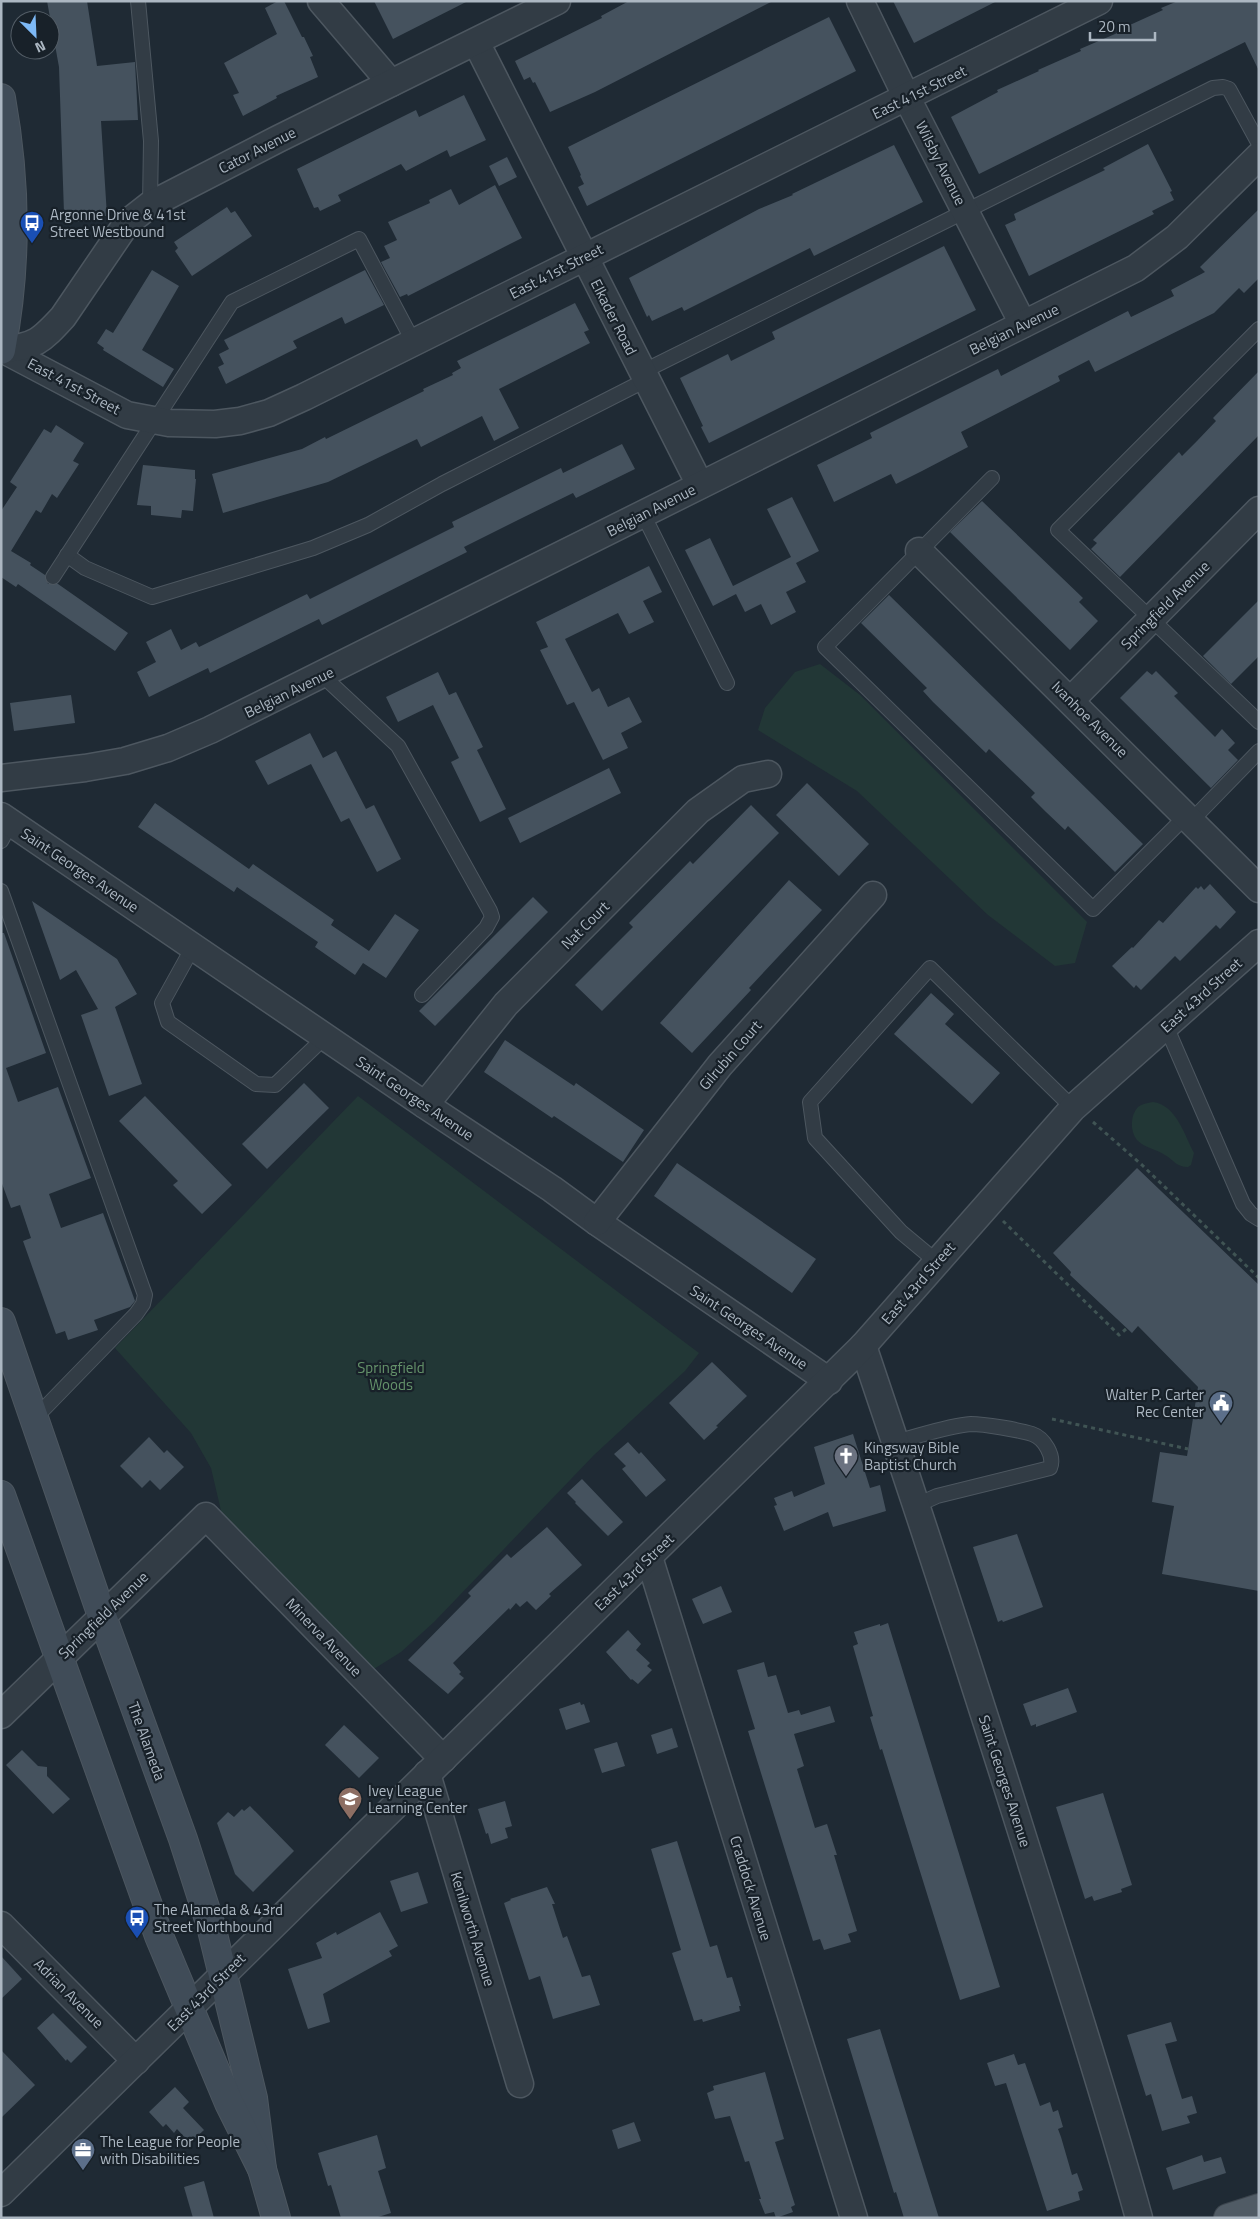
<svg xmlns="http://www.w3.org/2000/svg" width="1260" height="2219" viewBox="0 0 1260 2219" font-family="'Titillium Web',sans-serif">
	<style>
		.green { fill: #223736 }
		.building { fill: #45525e }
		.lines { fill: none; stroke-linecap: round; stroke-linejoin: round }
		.service-casing { stroke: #4d5760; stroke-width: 16 }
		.minor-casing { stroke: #4d5760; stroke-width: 29 }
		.secondary-casing { stroke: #4d5760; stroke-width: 30 }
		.primary-casing { stroke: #3c454e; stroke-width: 30 }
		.path { stroke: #405454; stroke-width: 3; stroke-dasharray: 4 4; stroke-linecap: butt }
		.service { stroke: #323c45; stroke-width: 14 }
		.minor { stroke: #323c45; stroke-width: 26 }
		.secondary { stroke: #404c58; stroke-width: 28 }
		.primary { stroke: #505b65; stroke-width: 28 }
		.labels { text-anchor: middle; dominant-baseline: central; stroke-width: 4.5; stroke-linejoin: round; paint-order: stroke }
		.street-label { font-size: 15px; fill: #acb7c2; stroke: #182129 }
		.poi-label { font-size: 15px; fill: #acb7c2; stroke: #182129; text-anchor: start }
		.park-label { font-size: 15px; fill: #64926a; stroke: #182129 }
	</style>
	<rect width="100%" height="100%" fill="#1f2a34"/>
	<!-- green -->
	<g class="green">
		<path d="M820 664 860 695 1087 922 1075 963 1055 966 988 915 857 791 758 730 765 708 795 672Z"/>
		<path d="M358 1096 699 1353 685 1371 594 1455 434 1622 401 1652 369 1672 265 1556 222 1515 211 1468 191 1433 115 1348Z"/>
		<path d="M1153 1102C1176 1105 1184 1134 1194 1153L1191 1165 1188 1167C1176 1167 1174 1160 1165 1155 1156 1149 1145 1148 1137 1140 1130 1132 1130 1115 1138 1107 1142 1104 1147 1103 1153 1102Z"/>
	</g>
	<!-- building -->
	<g class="building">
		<path d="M47 1H87L97 66 135 62 138 120 101 121 107 216H102L103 221 71 222 70 212 64 213 59 67Z"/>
		<path d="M278 1H284L302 37H304L313 56 310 57 318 77 276 96 277 98 243 116 233 95 239 93 224 63 277 34 265 8Z"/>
		<path d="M374 1H468L393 39Z"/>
		<path d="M629 1H773L595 92 550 112 535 82 533 83 530 77 524 80 515 61 602 18 601 16Z"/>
		<path d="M893 1H997L914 43Z"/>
		<path d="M1178 1H1259V71L1245 42 979 174 951 117 998 92 997 90 1039 71 1038 70 1081 51 1080 49 1122 31 1121 29 1163 10 1161 8Z"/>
		<path d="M829 17 856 71 587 206 578 187 584 184 580 176 581 175 568 147Z"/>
		<path d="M464 95 486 140 450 157 447 150 406 171 401 164 338 195 341 201 320 211 318 207 314 208 297 169 416 110 419 117Z"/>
		<path d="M1148 144 1172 191 1170 192 1174 200 1152 211 1154 214 1029 276 1005 225 1016 220 1014 214 1105 170 1103 168Z"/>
		<path d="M894 145 923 202 814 256 810 248 684 311 682 307 652 321 649 315 647 317 629 278 759 209 793 195 792 194Z"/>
		<path d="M507 157 517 177 499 186 489 166Z"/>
		<path d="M495 185 522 238 408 296 407 294 400 297 381 262 390 258 384 246 397 240 388 222 430 203 429 200 451 189 459 205Z"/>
		<path d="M227 207 231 213 235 211 252 236 192 276 175 251 178 248 174 242Z"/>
		<path d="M1259 209V278L1244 293 1239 288 1214 313 1095 372 1089 360 1058 376 1060 381 961 432 968 447 922 471 896 484 891 474 834 502 817 465 872 438 870 433 998 369 1001 376 1128 311 1131 317 1174 296 1171 290 1205 272 1200 267Z"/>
		<path d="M944 246 976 310 709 443 701 427 703 426 680 378 728 354 731 361 775 339 772 332Z"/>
		<path d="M152 270 179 286 142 350 174 369 163 387 103 350 104 348 97 343 106 329 113 333Z"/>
		<path d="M365 270 384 305 345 324 342 317 293 341 297 348 226 384 218 367 224 364 219 354 229 349 224 340Z"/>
		<path d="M575 303 589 330 584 332 590 343 499 389 519 428 494 441 482 416 421 447 417 439 328 482 223 513 212 474 302 449 325 437 326 439 424 391 423 389 453 375 452 373 461 368 457 361Z"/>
		<path d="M1259 371V435L1120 577 1091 549 1097 543 1093 540 1179 452 1182 456 1197 441 1216 421 1213 418Z"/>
		<path d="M56 425 84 443 73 461 79 464 57 498 52 494 41 513 36 510 11 551 31 563 30 565 45 575 48 584H58L128 633 115 651 18 584 16 587 1 577V511L17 487 10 482 44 429 51 433Z"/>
		<path d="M622 444 635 469 576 498 573 493 518 520 464 547 467 552 322 625 319 619 210 673 208 668 149 697 137 672 156 662 146 642 171 629 181 650 196 642 199 647 307 594 310 599 454 527 452 522 561 468 563 473Z"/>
		<path d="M143 465 195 470V479H196L193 511 182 510 181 518 151 515V506L137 505Z"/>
		<path d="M792 497 819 551 796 563 806 582 786 592 796 612 771 625 761 604 745 612 736 594 713 606 685 550 710 538 733 586 791 557 767 509Z"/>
		<path d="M982 501 1083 598 1079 602 1098 621 1070 650 950 532Z"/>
		<path d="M649 566 662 592 643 601 654 622 629 634 618 613 565 639 592 692 599 688 608 707 629 697 642 722 621 733 628 748 603 760 574 702 567 705 540 650 548 647 536 622Z"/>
		<path d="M889 595 1143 844 1115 872 1068 826 1065 830 1046 812 1031 797 1035 793 989 749 986 753 933 702 923 691 927 688 861 623Z"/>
		<path d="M1259 600V656L1231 684 1203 656Z"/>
		<path d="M1147 671 1152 675 1156 671 1178 693 1174 696 1215 737 1222 729 1235 743 1228 750 1238 760 1211 788 1120 698Z"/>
		<path d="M438 672 449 695 456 692 483 747 477 750 506 809 480 822 451 762 459 758 433 705 398 722 386 697Z"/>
		<path d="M71 695 75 723 14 731 10 703Z"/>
		<path d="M310 733 323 758 336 751 366 809 374 805 401 859 377 872 349 818 341 822 311 764 268 785 255 761Z"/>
		<path d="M609 768 621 793 520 843 508 818Z"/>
		<path d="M807 783 869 844 839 876 776 815Z"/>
		<path d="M155 803 249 869 253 864 334 920 331 925 369 951 395 914 419 930 386 978 363 963 355 975 315 947 318 942 237 887 234 892 138 827Z"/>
		<path d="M751 805 779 833 602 1011 575 985 633 927 629 923 690 861 693 864Z"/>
		<path d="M789 880 822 910 749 988 751 990 692 1053 660 1023Z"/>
		<path d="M1210 884 1236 912 1220 929 1216 925 1180 961 1175 956 1141 990 1136 985 1134 988 1112 966 1132 947 1133 948 1159 920 1163 923 1196 887 1198 889 1201 886 1204 890Z"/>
		<path d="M533 897 548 912 435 1026 419 1011Z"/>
		<path d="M32 901 117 959 137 994 115 1007 142 1084 109 1096 81 1015 98 1009 76 970 60 980Z"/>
		<path d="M1 933H4L46 1053 6 1068 18 1102 58 1087 91 1178 49 1194 61 1228 103 1213 135 1301 130 1307 94 1320 98 1330 68 1340 65 1331 56 1334 23 1241 31 1238 20 1205 11 1208 1 1181Z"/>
		<path d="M931 993 954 1014 945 1024 1000 1073 972 1104 894 1034Z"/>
		<path d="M505 1040 574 1086 576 1083 644 1130 623 1162 554 1116 552 1118 484 1072Z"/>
		<path d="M304 1083 329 1108 267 1169 242 1144Z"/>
		<path d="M145 1096 232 1185 202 1214 173 1185 178 1181 119 1121Z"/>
		<path d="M677 1163 816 1259 792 1293 654 1196Z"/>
		<path d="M1137 1168 1259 1285V1591L1162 1574 1174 1506 1152 1502 1160 1452 1187 1456 1198 1387 1138 1326 1132 1333 1070 1275 1071 1272 1053 1253Z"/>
		<path d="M712 1362 747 1396 716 1426 718 1427 704 1440 669 1403Z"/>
		<path d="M853 1434 870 1488 880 1485 886 1511 833 1527 828 1512 784 1531 774 1506 777 1505 774 1498 792 1491 794 1497 825 1484 814 1447Z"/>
		<path d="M149 1437 164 1453 167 1450 184 1467 160 1490 150 1480 142 1488 120 1466Z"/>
		<path d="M628 1442 639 1454 641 1452 666 1480 646 1497 622 1469 626 1466 614 1454Z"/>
		<path d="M582 1479 623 1522 608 1536 575 1503 576 1502 567 1493Z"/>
		<path d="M547 1527 582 1565 549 1594 551 1596 536 1610 527 1601 520 1607 516 1603 510 1610 509 1608 453 1663 461 1672 459 1674 464 1678 448 1694 408 1660 471 1596 468 1593 507 1554 511 1558Z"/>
		<path d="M1017 1534 1043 1607 1003 1622 1002 1620 998 1622 973 1547Z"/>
		<path d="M721 1586 732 1612 703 1624 692 1599Z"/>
		<path d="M888 1623 1000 1987 960 2000 882 1749 880 1750 870 1717 873 1716 853 1646 858 1644 854 1632 880 1624V1626Z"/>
		<path d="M628 1630 641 1644 636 1650 650 1663 647 1666 652 1670 638 1684 632 1679 631 1680 606 1652Z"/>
		<path d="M764 1662 768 1677 776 1675 788 1713 799 1710 801 1715 830 1706 835 1722 794 1734 804 1766 797 1769 815 1828 827 1824 837 1855H834L857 1931 848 1934 851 1942 824 1950 820 1939 813 1941 748 1731 755 1729 737 1670Z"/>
		<path d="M1068 1688 1077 1712 1036 1727V1724L1031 1726 1023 1704Z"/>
		<path d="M580 1702 581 1705 584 1704 590 1722 566 1730 559 1709Z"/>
		<path d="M344 1725 379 1758 359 1778 325 1745Z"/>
		<path d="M672 1728 678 1747 657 1754 651 1735Z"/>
		<path d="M617 1742 625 1766 602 1773 594 1749Z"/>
		<path d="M22 1750 38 1766 47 1767V1776L70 1799 53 1814 6 1765Z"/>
		<path d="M1103 1793 1132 1885 1121 1889 1122 1892 1094 1901 1092 1896 1085 1899 1056 1807Z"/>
		<path d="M505 1801 512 1826 505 1828 508 1838 491 1844 488 1833 486 1834 478 1809Z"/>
		<path d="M250 1806 294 1851 253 1892 235 1874 217 1823 228 1812 234 1817 242 1809 244 1811Z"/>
		<path d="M677 1841 710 1947 717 1945 727 1978 732 1977 741 2006H739L740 2011 703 2022 702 2019 694 2021 672 1953 681 1950 651 1849Z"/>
		<path d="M418 1872 428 1903 401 1912 390 1881Z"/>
		<path d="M547 1887 555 1904H552L563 1938 567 1936 582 1977 590 1975 600 2005 553 2019 540 1976 529 1980 504 1903 511 1900 510 1899Z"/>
		<path d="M380 1912 398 1946 389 1951 392 1956 323 1994 330 2022 308 2029 288 1969 322 1958 316 1943 336 1932 337 1935Z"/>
		<path d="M1 1956 22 1979 1 1999Z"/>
		<path d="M53 2013 87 2047 71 2063 67 2059 66 2061 37 2028Z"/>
		<path d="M1171 2022 1177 2041 1165 2044 1182 2099 1192 2096 1197 2113 1187 2116 1190 2123 1162 2131 1151 2094 1146 2096 1127 2035Z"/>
		<path d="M880 2029 917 2148 939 2218H904L896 2192 894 2193 847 2039Z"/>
		<path d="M1 2050 35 2085 1 2118Z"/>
		<path d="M1014 2054 1018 2065 1025 2063 1040 2106 1050 2102 1053 2112 1058 2110 1063 2127 1058 2129 1061 2137 1072 2175 1077 2173 1083 2190 1078 2192 1080 2200 1047 2211 1006 2083 995 2086 987 2063Z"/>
		<path d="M765 2072 784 2139 775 2142 795 2205 791 2207 793 2212 776 2218 774 2212 765 2214 759 2199H761L749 2161 745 2162 730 2116 715 2119 707 2093 714 2090 713 2086Z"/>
		<path d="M175 2087 189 2102 183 2108 204 2130 190 2143 177 2129 174 2133 166 2124 163 2127 149 2112Z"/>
		<path d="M634 2122 641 2141 618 2149 612 2130Z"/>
		<path d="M377 2135 386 2168 378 2171 391 2213 375 2218H341L331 2185 328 2186 318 2153Z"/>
		<path d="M1202 2155 1204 2162 1221 2157 1226 2173 1173 2190 1166 2168Z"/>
		<path d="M204 2181 214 2218H193L184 2187Z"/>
	</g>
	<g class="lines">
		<defs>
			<g id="service">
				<path d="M138 1 151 141 150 205"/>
				<path d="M1259 329 1058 530 1259 722"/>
				<path d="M642 372 1213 88 1223 87 1229 89 1259 144"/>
				<path d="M992 478 825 647 1093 909 1186 816"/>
				<path d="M643 514 727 683"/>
				<path d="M67 555 85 568 152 597 313 548 368 525 442 484 646 380"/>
				<path d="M53 577 232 302 359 239 414 343"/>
				<path d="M323 676 398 746 490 911 492 917 486 928 422 995"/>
				<path d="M1191 821 1259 751"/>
				<path d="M1 841 11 823"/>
				<path d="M1 891 145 1295 143 1304 136 1314 35 1418"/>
				<path d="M193 947 162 1003 168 1022 256 1084 275 1085 325 1037"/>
				<path d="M1166 1026 1243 1204 1251 1214 1259 1219"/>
				<path d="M937 1262 901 1232 815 1138 810 1102 930 968 1073 1108"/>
				<path d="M895 1442C920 1436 946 1426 971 1424 984 1424 1020 1430 1032 1434 1044 1438 1055 1456 1050 1468L937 1496 917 1505"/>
			</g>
			<g id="minor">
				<path d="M321 1 391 83"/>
				<path d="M860 1 907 98 1023 324"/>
				<path d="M476 42 700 485"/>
				<path d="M2 349 127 415 169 423 215 424 240 421 269 413 304 397 1099 1"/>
				<path d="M2 349C34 348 42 340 63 317L127 223 150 205 278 139 557 1"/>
				<path d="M919 551 1259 889"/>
				<path d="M1071 700 1259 510"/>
				<path d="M1 778 85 768 125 761 168 748 210 730 1136 268 1177 237 1259 156"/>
				<path d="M1 816 425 1105 552 1189 597 1222 829 1381"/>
				<path d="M425 1105 506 1004 698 811 743 779 768 774"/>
				<path d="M597 1222 720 1065 873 895"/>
				<path d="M863 1346C920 1515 975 1684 1028 1853 1066 1974 1105 2095 1139 2218"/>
				<path d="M649 1557 854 2218"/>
				<path d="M1 1715 206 1516 443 1759"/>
				<path d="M427 1774 520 2084"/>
				<path d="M1 1925 136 2061"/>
				<path d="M1 2193 863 1346 1073 1108 1259 943"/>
			</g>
			<g id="secondary">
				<path d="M1 98C16 181 17 267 1 350"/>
				<path d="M1 1322 102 1616 183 1839 211 1926 253 2098 262 2169"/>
				<path d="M1 1495 159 1936 229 2103 262 2169 276 2218"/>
			</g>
			<path id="primary" d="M1228 2218 1259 2208"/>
		</defs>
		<!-- service casing -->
		<use href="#service" class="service-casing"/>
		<!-- minor casing -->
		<use href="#minor" class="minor-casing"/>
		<!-- secondary casing -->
		<use href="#secondary" class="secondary-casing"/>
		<!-- primary casing -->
		<use href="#primary" class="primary-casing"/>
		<!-- path -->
		<g class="path">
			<path d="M1093 1122 1142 1165 1259 1278"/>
			<path d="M1003 1221 1119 1335 1126 1329"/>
			<path d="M1052 1419 1188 1449"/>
		</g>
		<!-- service -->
		<use href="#service" class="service"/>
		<!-- minor -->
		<use href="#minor" class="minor"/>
		<!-- secondary -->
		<use href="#secondary" class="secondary"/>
		<!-- primary -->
		<use href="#primary" class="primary"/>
	</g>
	<!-- icons -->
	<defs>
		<symbol id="bus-pin" viewBox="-11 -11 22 30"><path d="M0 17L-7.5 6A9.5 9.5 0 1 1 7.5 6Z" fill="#1a4fb4" stroke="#182129"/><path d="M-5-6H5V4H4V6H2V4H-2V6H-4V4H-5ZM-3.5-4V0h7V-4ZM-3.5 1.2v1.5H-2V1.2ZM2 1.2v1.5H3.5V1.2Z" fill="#fff"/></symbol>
		<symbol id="civic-pin" viewBox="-11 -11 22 30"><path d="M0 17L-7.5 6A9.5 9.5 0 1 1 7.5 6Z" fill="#5c6f8a" stroke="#182129"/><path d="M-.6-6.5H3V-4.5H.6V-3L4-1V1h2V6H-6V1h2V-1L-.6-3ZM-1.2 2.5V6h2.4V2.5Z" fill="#fff"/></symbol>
		<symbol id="church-pin" viewBox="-11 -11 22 30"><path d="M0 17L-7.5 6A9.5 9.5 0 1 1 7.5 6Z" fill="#6b7280" stroke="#182129"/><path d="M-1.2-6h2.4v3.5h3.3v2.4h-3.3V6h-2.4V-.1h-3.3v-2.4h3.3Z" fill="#fff"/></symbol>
		<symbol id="school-pin" viewBox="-11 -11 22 30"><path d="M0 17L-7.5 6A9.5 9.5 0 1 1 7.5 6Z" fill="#8d6e63" stroke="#182129"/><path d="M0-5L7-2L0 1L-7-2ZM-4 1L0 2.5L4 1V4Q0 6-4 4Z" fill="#fff"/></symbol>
		<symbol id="office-pin" viewBox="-11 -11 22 30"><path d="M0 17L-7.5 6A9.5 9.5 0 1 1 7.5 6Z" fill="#5c6f8a" stroke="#182129"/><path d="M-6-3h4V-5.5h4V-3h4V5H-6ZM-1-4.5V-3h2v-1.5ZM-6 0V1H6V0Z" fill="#fff"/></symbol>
	</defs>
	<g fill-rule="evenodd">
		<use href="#bus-pin" x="18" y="209" width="28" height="38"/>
		<use href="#civic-pin" x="1207" y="1389" width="28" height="38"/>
		<use href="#church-pin" x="832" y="1442" width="28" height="38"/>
		<use href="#school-pin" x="336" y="1785" width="28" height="38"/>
		<use href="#bus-pin" x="123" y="1904" width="28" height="38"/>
		<use href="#office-pin" x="69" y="2136" width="28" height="38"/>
	</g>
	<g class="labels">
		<!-- street labels -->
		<g class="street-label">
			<text transform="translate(919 92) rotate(-26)">East 41st Street</text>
			<text transform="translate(257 150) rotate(-27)">Cator Avenue</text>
			<text transform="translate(941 163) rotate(63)">Wilsby Avenue</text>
			<text transform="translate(556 271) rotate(-27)">East 41st Street</text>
			<text transform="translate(614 317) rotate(63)">Elkader Road</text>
			<text transform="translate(1014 329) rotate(-26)">Belgian Avenue</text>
			<text transform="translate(74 386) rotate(28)">East 41st Street</text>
			<text transform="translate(651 510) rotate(-27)">Belgian Avenue</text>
			<text transform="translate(1165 605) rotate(-45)">Springfield Avenue</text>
			<text transform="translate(289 692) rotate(-26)">Belgian Avenue</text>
			<text transform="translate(1090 719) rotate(45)">Ivanhoe Avenue</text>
			<text transform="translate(80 870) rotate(34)">Saint Georges Avenue</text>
			<text transform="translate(585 925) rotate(-45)">Nat Court</text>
			<text transform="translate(1201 995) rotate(-42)">East 43rd Street</text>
			<text transform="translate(730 1055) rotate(-49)">Gilrubin Court</text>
			<text transform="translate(415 1098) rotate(34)">Saint Georges Avenue</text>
			<text transform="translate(918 1283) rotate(-49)">East 43rd Street</text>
			<text transform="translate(749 1327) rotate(34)">Saint Georges Avenue</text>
			<text transform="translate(634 1572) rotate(-44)">East 43rd Street</text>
			<text transform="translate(103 1615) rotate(-44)">Springfield Avenue</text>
			<text transform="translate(324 1637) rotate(46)">Minerva Avenue</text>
			<text transform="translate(147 1741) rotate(70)">The Alameda</text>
			<text transform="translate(1005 1781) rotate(72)">Saint Georges Avenue</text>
			<text transform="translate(751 1888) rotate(73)">Craddock Avenue</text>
			<text transform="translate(473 1929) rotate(73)">Kenilworth Avenue</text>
			<text transform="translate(206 1992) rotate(-45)">East 43rd Street</text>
			<text transform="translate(69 1993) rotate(45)">Adrian Avenue</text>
		</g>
		<!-- poi labels -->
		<g class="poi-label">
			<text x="50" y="214">Argonne Drive &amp; 41st<tspan x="50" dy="17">Street Westbound</tspan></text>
			<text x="1204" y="1394" text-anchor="end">Walter P. Carter<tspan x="1204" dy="17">Rec Center</tspan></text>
			<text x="864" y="1447">Kingsway Bible<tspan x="864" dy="17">Baptist Church</tspan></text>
			<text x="368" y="1790">Ivey League<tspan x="368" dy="17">Learning Center</tspan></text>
			<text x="154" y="1909">The Alameda &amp; 43rd<tspan x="154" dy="17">Street Northbound</tspan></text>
			<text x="100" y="2141">The League for People<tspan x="100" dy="17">with Disabilities</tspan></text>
		</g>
		<!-- park labels -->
		<g class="park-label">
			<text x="391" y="1367">Springfield<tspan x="391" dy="17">Woods</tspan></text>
		</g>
	</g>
	<!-- border -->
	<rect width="1260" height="2219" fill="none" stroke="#acb7c2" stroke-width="5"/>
	<!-- north arrow -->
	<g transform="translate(35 35) rotate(156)"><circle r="24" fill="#182129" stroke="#535d66"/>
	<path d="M0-4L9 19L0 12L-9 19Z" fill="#7db9f6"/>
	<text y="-8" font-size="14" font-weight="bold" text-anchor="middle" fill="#acb7c2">N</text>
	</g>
	<!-- scale -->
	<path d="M1090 32v8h65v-8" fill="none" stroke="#acb7c2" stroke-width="2.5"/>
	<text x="1098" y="32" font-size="15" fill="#acb7c2" stroke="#182129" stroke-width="4" paint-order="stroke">20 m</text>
</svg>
